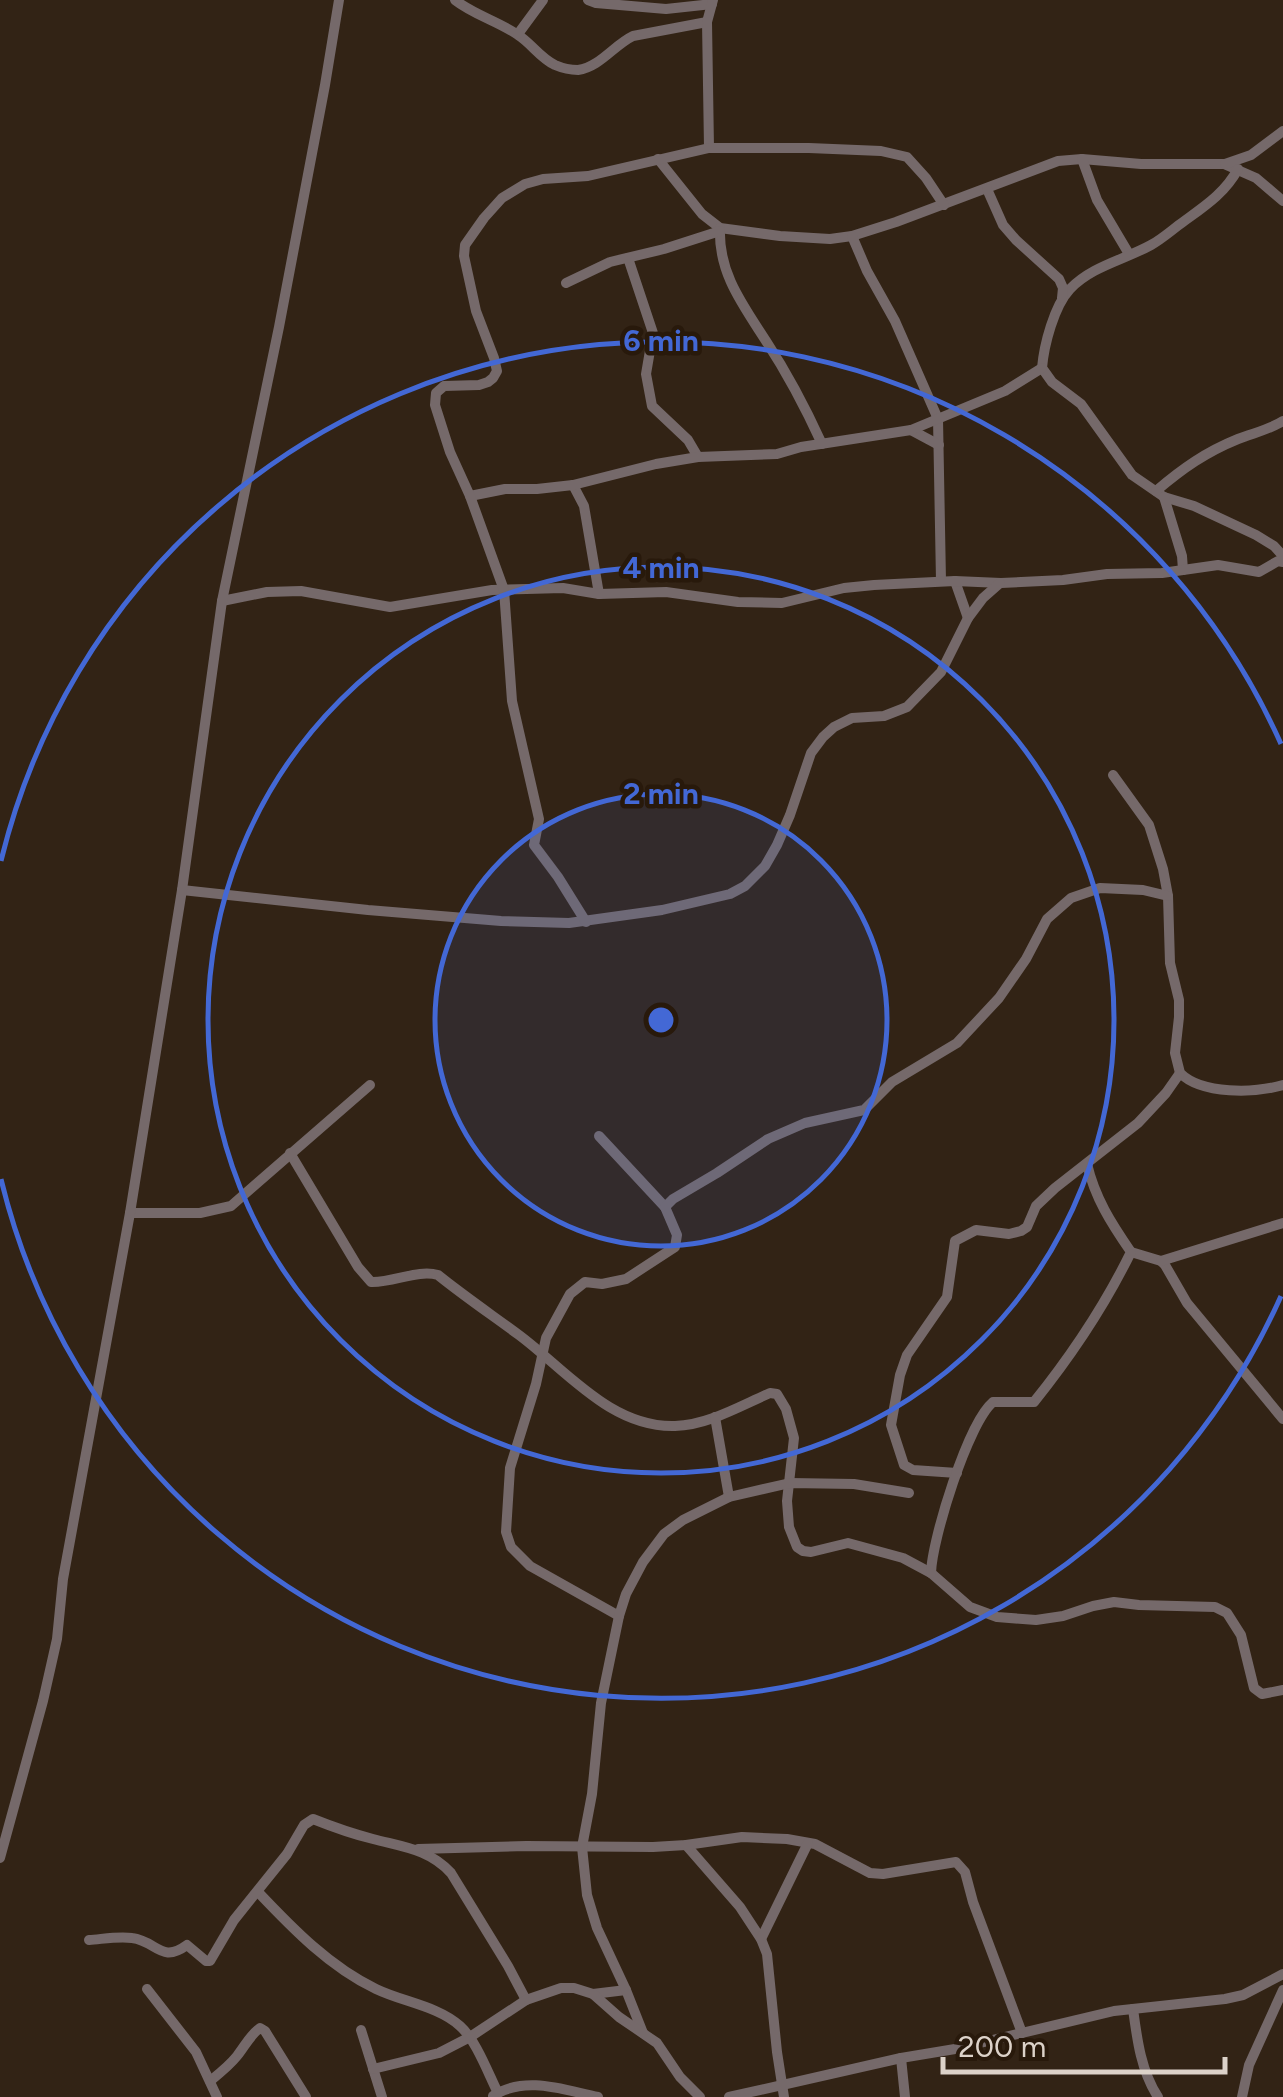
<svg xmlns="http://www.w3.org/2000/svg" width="1283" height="2097" viewBox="0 0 1283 2097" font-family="Figtree,sans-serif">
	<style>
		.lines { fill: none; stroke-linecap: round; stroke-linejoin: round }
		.minor { stroke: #75696a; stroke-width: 10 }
		.ring { fill: none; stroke: #4368d5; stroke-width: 5 }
		.centre { fill: #4368d5; stroke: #28190b; stroke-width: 5 }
		.ring-label { font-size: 30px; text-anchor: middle; font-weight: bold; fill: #4368d5; stroke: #28190b; stroke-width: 9; stroke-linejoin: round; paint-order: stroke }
	</style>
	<rect width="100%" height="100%" fill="#322315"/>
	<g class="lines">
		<!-- minor -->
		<g class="minor">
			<path d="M455 0C474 15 498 21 518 35 531 43 540 58 555 65 562 68 571 70 578 70 600 67 614 45 633 36L707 22"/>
			<path d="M588 0 596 3 666 9 712 4"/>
			<path d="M518 34 543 0"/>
			<path d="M709 148 707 22 713 0"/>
			<path d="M658 159 702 214 720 228 780 236 830 239 852 236 896 222 1058 161 1082 159 1141 164H1224L1256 178 1283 201"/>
			<path d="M1082 159 1097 200 1129 254"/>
			<path d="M1225 164 1251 155 1283 131"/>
			<path d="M1238 169C1225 193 1205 206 1183 222 1173 229 1162 239 1151 245 1124 260 1092 266 1070 289 1054 306 1044 345 1042 368L1052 382 1081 404 1132 475 1164 497 1194 506 1256 535 1274 546 1283 556"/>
			<path d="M987 189 1003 225 1016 240 1059 279 1063 288 1062 298"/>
			<path d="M720 228C718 273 743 305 766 341 787 373 806 409 822 444"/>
			<path d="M852 236 867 271 895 321 938 419 941 581"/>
			<path d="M628 258 653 333 646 374 652 406 688 440 698 457"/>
			<path d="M566 283 610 262 664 249 720 231"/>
			<path d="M911 430 939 445"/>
			<path d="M573 485 584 506 599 594"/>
			<path d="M1156 491C1183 468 1206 452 1238 439 1253 433 1269 430 1283 421"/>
			<path d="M470 496 505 489H537L573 485 656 464 698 457 777 454 801 447 911 430 1005 391 1042 368"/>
			<path d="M1164 497 1182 556 1183 570"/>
			<path d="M955 581 968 618"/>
			<path d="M222 601 267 592 301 591 390 607 492 590 563 588 599 594 666 592 738 602 782 603 844 588 874 585 955 581 1001 583 1063 580 1107 574 1162 573 1218 565 1259 572 1278 561 1283 562"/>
			<path d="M1113 775 1149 825 1163 869 1168 896 1170 963 1179 1000V1017L1175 1053 1180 1073C1202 1095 1255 1093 1283 1085"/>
			<path d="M182 890 368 910 501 921 569 923 662 910 730 894 745 886 765 866 777 845 790 815 811 753 823 737 834 727 852 718 884 716 907 707 941 672 968 618 983 598 1000 583"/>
			<path d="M586 922 558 877 534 845 539 819 512 701 504 590 470 496 450 452 435 405 436 393 444 386 479 385 488 382 493 378 497 371 494 358 476 311 464 256 465 245 484 218 502 198 525 184 543 179 588 176 709 148H809L881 151 907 157 926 178 944 205"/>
			<path d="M599 1136 665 1207"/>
			<path d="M290 1153 358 1267 371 1282C393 1283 418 1269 438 1275 464 1296 492 1315 519 1335 566 1370 611 1428 675 1426 708 1425 740 1406 770 1393L777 1394 786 1409 794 1438 787 1501 789 1527 797 1547 803 1551 811 1552 848 1543 903 1558 931 1573 970 1607 997 1617 1036 1620 1063 1616 1093 1606 1114 1602 1139 1605 1215 1607 1227 1613 1241 1635 1254 1688 1262 1694 1283 1690"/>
			<path d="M130 1213H200L231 1206 370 1085"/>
			<path d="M1131 1252 1161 1261 1165 1265 1187 1303 1283 1419"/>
			<path d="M1161 1261 1283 1223"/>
			<path d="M715 1417 729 1497"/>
			<path d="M957 1473 913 1470 904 1465 891 1425 900 1375 907 1355 947 1297 955 1241 976 1230 1009 1234 1021 1231 1027 1227 1036 1206 1055 1188 1138 1123 1166 1093 1180 1073"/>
			<path d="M931 1573C932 1539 968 1423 993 1402H1034C1071 1356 1105 1305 1131 1252 1111 1223 1095 1198 1087 1164"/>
			<path d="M619 1616 530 1566 511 1547 506 1532 510 1468 536 1384 546 1338 570 1294 585 1282 602 1284 626 1279 675 1247 677 1235 665 1207 673 1199 717 1173 768 1139 805 1123 864 1110 892 1082 957 1043 999 998 1026 959 1047 919 1071 898 1100 888 1143 890 1168 896"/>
			<path d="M686 1845 740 1907 761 1939 767 1954 777 2052 784 2097"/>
			<path d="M418 1849 526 1846 653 1847 686 1845 742 1837 787 1839 815 1844 870 1873 883 1874 956 1862 965 1872 973 1902 1022 2033"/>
			<path d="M0 1858 43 1701 57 1639 63 1579 130 1213 182 890 222 601 279 327 325 85 339 0"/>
			<path d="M258 1892C293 1929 330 1967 376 1989 403 2002 438 2006 460 2026 476 2040 488 2073 498 2093"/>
			<path d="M761 1939 808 1843"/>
			<path d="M89 1940C103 1939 119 1936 132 1938 157 1941 161 1964 187 1945L206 1961H210L234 1920 287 1854 304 1825 313 1819C333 1827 353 1834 373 1839 403 1847 429 1849 451 1873L508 1966 526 2000"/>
			<path d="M147 1989 196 2052 217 2097"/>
			<path d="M593 1994 626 1990"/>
			<path d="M1133 2009C1137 2039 1141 2071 1158 2097"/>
			<path d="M361 2030 382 2097"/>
			<path d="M643 2033 626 1990 597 1928 587 1895 582 1847 592 1794 601 1703 619 1616 626 1594 643 1562 664 1534 683 1520 729 1497 790 1483 854 1484 909 1493"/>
			<path d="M901 2058 905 2097"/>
			<path d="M373 2069 439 2053 470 2037 526 2000 561 1988H574L593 1994 619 2017 657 2043 680 2077 700 2097"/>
			<path d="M210 2081C220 2073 229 2066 237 2056 245 2046 250 2035 260 2028L265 2031 306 2097"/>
			<path d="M493 2096C525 2075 564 2090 598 2097"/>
			<path d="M729 2097 901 2058 955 2049 1114 2011 1225 1999 1243 1995 1283 1974"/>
			<path d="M1242 2097 1249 2065 1283 1990"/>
		</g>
	</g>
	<!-- distance rings -->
	<circle cx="661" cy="1020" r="226" fill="#4368d5" fill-opacity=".12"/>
	<g class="ring">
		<circle cx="661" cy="1020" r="226"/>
		<circle cx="661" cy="1020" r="453"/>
		<path d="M1281 1296A679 679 0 0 1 1 1179M1 861A679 679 0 0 1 1281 744"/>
	</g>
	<circle cx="661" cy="1020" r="15" class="centre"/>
	<g class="ring-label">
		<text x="661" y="351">6 min</text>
		<text x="661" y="578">4 min</text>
		<text x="661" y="804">2 min</text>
	</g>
	<!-- scale -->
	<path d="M943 2057v15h282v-15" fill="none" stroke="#dcd2c9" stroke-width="5"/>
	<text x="958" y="2057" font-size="30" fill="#dcd2c9" stroke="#28190b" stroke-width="8" paint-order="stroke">200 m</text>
</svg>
